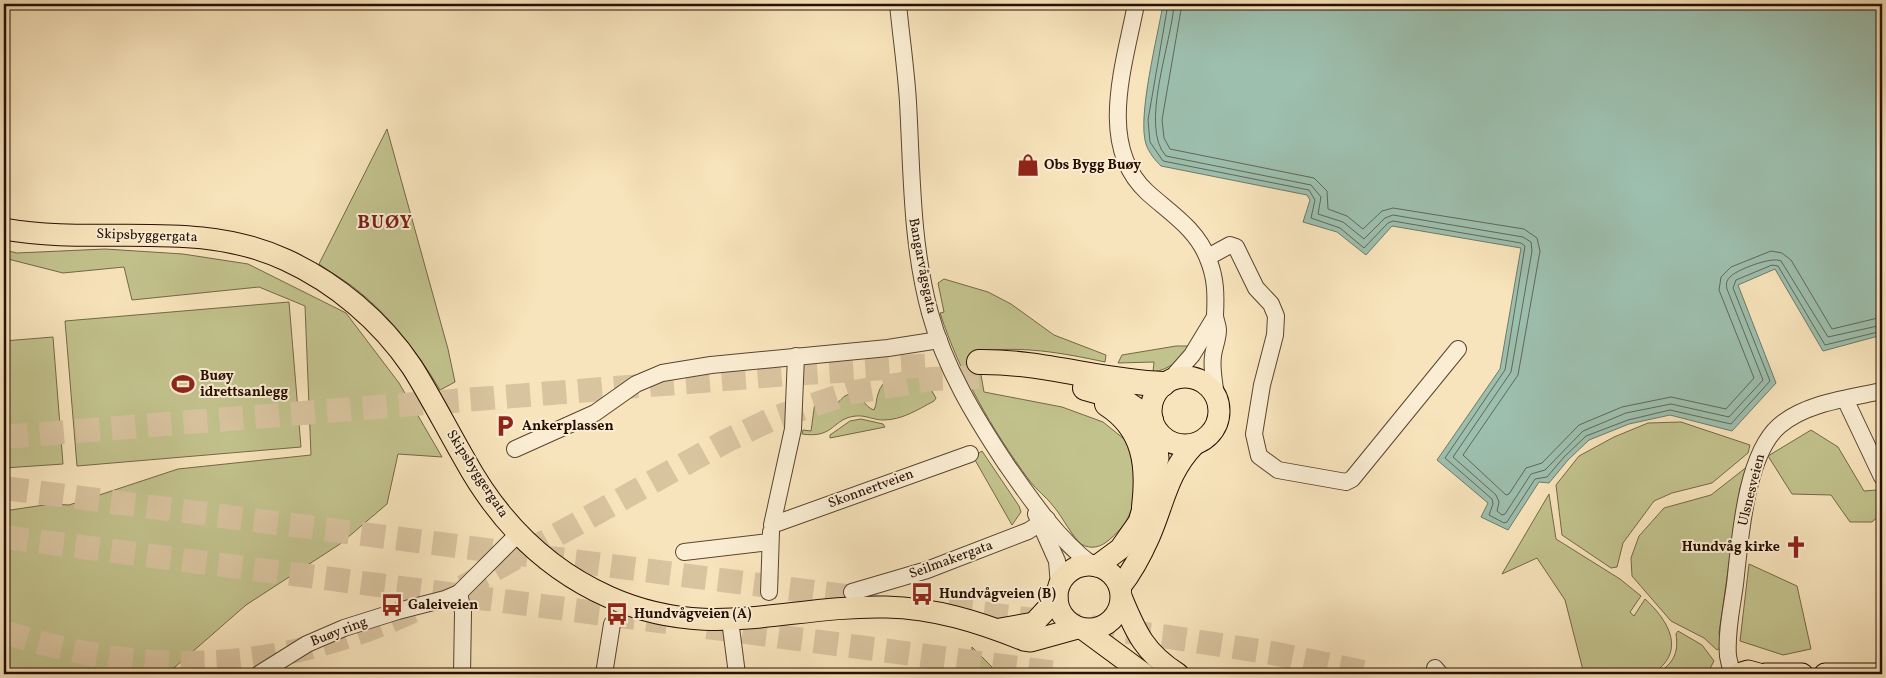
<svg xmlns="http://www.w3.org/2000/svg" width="1886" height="678" viewBox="0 0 1886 678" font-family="Vollkorn,serif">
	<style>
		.green { fill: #c2c28d; stroke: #746846 }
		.water { fill: #9dbfae; stroke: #6e7968 }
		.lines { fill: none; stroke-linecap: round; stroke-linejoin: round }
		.shore { stroke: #626757; stroke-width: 1 }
		.highway-tunnel { stroke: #d9c4a0; stroke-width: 24; stroke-dasharray: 24 12; stroke-linecap: butt }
		.minor-casing { stroke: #5b442f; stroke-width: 18 }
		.major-casing { stroke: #270f00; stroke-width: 23 }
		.highway-casing { stroke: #270f00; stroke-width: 26 }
		.minor { stroke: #faedd3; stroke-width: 16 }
		.major { stroke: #f8e4bc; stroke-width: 21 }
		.highway { stroke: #f8e4bc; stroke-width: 24 }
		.labels { text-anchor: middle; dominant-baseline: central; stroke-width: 4; stroke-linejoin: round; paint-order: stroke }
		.poi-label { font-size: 14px; font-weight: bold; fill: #270f00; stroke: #faedd3; text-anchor: start }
		.street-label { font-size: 14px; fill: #270f00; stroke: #faedd3 }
		.district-label { font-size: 19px; font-weight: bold; letter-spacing: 1px; fill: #7a1f14; stroke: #faedd3 }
	</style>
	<rect width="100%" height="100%" fill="#f8e4bc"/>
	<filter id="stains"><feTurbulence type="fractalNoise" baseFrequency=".004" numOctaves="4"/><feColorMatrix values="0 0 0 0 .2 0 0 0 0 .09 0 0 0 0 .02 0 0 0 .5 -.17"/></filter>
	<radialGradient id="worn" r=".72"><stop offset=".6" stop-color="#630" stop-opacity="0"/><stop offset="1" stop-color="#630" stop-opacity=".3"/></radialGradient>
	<!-- green -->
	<g class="green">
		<path d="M387 129 448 349 455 382 440 390C419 355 395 322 363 295 350 283 333 274 319 264Z"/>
		<path d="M105 249 183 254 248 264 346 313 399 383 442 457 398 454 387 504 340 544 246 605 167 674H4V511L51 504 69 505 178 469 311 455 305 306 259 287 132 300 124 267 63 273 4 258V250L17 253Z"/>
		<path d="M944 279 988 292 1011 304 1054 335 1106 355 1105 362C1063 353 1020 345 977 352L984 392 1062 407 1103 422 1134 447C1134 487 1142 513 1109 540 1101 547 1091 550 1081 544 1073 538 1062 516 1054 507 1047 497 1036 490 1029 480 991 428 960 374 940 313L944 312 938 283Z"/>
		<path d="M289 302 301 447 77 466 65 321Z"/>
		<path d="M53 337 63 464 4 468V341Z"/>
		<path d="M1176 346H1191C1179 360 1171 369 1153 372L1154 362 1118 363 1122 355Z"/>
		<path d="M910 370 921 373 936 398 934 401C917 410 902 420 883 420 874 420 865 415 856 416 832 418 835 439 802 434L803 430 811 431 815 402 818 399 822 398C841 412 838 395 851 394 861 393 865 408 874 410 877 404 876 399 878 394 882 379 897 373 910 370Z"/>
		<path d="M861 419 883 424 885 427 830 438V435L850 421Z"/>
		<path d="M1681 422 1750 445 1748 453 1712 483 1672 493 1654 501 1623 543 1617 567 1611 568 1562 535 1556 485 1579 456 1614 437 1648 423Z"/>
		<path d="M1811 430 1838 447 1864 491 1877 490 1882 494V513L1872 522H1850L1831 495 1792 494 1768 456Z"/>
		<path d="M982 451 1019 506 1021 512 1012 525 975 460 974 456Z"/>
		<path d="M1748 466 1740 488 1719 633 1722 647 1717 650 1704 638 1671 621 1632 576 1631 558 1639 536 1664 508 1711 495Z"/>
		<path d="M1549 494 1556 539 1620 579 1641 596 1630 612 1634 616 1645 599C1669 621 1687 652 1652 674H1584L1565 600 1537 558 1502 574Z"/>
		<path d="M1749 564 1797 586 1811 649 1783 655 1740 641Z"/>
		<path d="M1678 631 1702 645 1714 661 1707 674H1657C1673 663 1679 654 1676 634Z"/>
		<path d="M972 647 999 674H972Z"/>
	</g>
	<!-- water -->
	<path class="water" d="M1163 4H1882V335L1823 351 1775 269 1738 285 1776 383 1732 431 1670 415 1629 424 1589 440 1568 460 1549 483 1539 482 1508 530 1481 517 1488 503 1437 460 1500 369 1521 248 1392 226 1366 255 1337 232 1303 222 1310 200 1307 195 1161 166C1155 160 1149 153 1146 144 1137 117 1158 35 1163 4Z"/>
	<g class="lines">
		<!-- shore -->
		<g class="shore">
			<path d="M1168 4 1148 120 1150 142 1163 161 1309 190 1315 200 1311 218 1340 228 1364 248 1388 223 1393 221 1521 243 1525 246 1505 370 1445 458 1492 499 1493 504 1489 515 1504 523 1507 522 1535 479 1547 477 1564 457 1586 436 1628 420 1670 410 1731 424 1770 381 1733 288 1736 280 1772 265 1778 266 1825 345 1882 331"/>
			<path d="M1174 4C1172 42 1139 127 1166 156L1311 185 1321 197 1318 214 1343 222 1364 239 1385 218 1393 215 1523 237 1531 242 1532 251 1511 372 1453 457 1496 495 1499 502 1497 511 1502 515 1505 514 1531 474 1545 470 1583 431 1626 413 1671 404 1729 417 1763 380 1727 289C1726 284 1726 281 1730 277 1736 270 1772 256 1781 261L1828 337 1882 325"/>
			<path d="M1182 4 1162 120 1164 138 1170 149 1314 178 1327 191 1328 209 1347 216 1363 229 1382 211 1393 208 1524 229 1537 238 1540 251 1518 375 1463 455 1506 495 1509 494 1526 468 1542 463 1579 425 1622 407 1671 397 1726 409 1754 378 1719 290 1721 277 1731 267 1771 251 1782 253 1791 260 1832 329 1882 317"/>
		</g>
		<!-- highway-tunnel -->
		<g class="highway-tunnel">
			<path d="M4 437 789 374 935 365"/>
			<path d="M4 488 877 600"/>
			<path d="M4 537 667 622"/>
			<path d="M463 587 726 441 774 418 849 393 931 379 980 377"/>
			<path d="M948 609 1169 637 1272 653 1373 674"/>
			<path d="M707 627 1064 674"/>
			<path d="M4 632C147 678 274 674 413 611"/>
		</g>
		<defs>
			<g id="minor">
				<path d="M898 4C901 36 906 69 908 102 912 173 911 243 930 313 945 368 975 417 1006 464 1031 500 1057 538 1092 565"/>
				<path d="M1136 4C1125 63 1096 145 1147 192 1170 213 1197 229 1208 259 1216 278 1216 295 1215 315 1215 320 1218 325 1218 330 1218 339 1214 347 1213 356 1211 370 1215 385 1216 398"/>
				<path d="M1208 257 1230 245 1236 247 1256 288 1271 304 1276 316 1275 335 1262 385 1254 434 1259 456 1278 470 1346 482 1352 479 1458 349"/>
				<path d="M796 356 793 429 772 525 970 454"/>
				<path d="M1170 380 1192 355 1215 317"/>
				<path d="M1845 399 1882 477"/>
				<path d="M515 449 595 413 636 384 662 373 711 365 888 348 939 340"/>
				<path d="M1036 514 1057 561 1059 586"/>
				<path d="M684 552 769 542"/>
				<path d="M769 592 771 532"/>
				<path d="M852 592 927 570 1028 531 1047 519"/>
				<path d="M459 593 463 612 462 674"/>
				<path d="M730 620 737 674"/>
				<path d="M1435 668 1440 674"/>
				<path d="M259 674 307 644 344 628 398 611 445 599 459 593 518 534"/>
				<path d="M604 674 612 624"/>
				<path d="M1732 674C1731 668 1729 662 1728 656 1726 632 1732 607 1735 584 1740 541 1745 456 1779 426 1805 403 1849 398 1882 391"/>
			</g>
			<g id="major">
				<path d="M4 229C98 246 196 218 286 260 336 283 381 321 412 367 431 397 447 429 465 460 498 520 546 569 609 597 710 642 785 605 886 607 935 608 979 622 1024 640L1031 641 1078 628"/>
				<circle cx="1185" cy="411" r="34"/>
				<circle cx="1089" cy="597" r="32"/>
				<path d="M1097 566 1120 549 1139 522 1158 458 1155 429"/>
				<path d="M1120 587C1132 572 1141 555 1149 537 1164 503 1167 473 1194 445"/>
				<path d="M1122 599C1136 633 1145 653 1178 674"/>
				<path d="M1000 629 1034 623 1057 598"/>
				<path d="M1083 629 1144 674"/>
				<path d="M1738 674 1748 671 1759 674"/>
				<path d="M1765 674H1802"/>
				<path d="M1825 674H1882"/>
			</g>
			<g id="highway">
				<path d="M979 362C1042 361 1101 382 1163 384"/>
				<path d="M1085 388 1117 397 1151 420"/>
				<path d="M1107 404C1145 428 1149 466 1144 507"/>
			</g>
		</defs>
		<!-- minor casing -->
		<use href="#minor" class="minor-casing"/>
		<!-- major casing -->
		<use href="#major" class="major-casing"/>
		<!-- highway casing -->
		<use href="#highway" class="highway-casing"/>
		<!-- minor -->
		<use href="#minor" class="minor"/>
		<!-- major -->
		<use href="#major" class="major"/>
		<!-- highway -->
		<use href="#highway" class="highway"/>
	</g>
	<!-- icons -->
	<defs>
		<symbol id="shop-bare" viewBox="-9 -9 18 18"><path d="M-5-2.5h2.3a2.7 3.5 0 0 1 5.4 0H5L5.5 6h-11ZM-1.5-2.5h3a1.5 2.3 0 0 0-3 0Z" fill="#8f2418" stroke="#faedd3" stroke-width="2.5" paint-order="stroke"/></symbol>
		<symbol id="stadium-bare" viewBox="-9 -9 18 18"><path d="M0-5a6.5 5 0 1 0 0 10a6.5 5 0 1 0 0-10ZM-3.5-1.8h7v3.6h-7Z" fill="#8f2418" stroke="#faedd3" stroke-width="2.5" paint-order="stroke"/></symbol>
		<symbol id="parking-bare" viewBox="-9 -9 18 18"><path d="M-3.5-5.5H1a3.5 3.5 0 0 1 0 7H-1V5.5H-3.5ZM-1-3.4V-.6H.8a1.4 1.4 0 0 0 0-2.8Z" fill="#8f2418" stroke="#faedd3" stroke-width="2.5" paint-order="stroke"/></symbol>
		<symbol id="church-bare" viewBox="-9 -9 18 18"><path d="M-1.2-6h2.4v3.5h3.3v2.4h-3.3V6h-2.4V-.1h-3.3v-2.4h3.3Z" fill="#8f2418" stroke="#faedd3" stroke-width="2.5" paint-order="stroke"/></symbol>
		<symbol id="bus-bare" viewBox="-9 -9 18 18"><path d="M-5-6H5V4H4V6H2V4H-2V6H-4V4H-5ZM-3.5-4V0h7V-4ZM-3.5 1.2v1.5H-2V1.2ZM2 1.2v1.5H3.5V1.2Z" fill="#8f2418" stroke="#faedd3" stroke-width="2.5" paint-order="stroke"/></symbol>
	</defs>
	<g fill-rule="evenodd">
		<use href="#shop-bare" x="1012" y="149" width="32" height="32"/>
		<use href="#stadium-bare" x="167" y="368" width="32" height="32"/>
		<use href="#parking-bare" x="489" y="410" width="32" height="32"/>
		<use href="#church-bare" x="1780" y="531" width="32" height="32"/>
		<use href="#bus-bare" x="906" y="578" width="32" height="32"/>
		<use href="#bus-bare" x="376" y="589" width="32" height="32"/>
		<use href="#bus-bare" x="601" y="598" width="32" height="32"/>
	</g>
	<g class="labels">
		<!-- poi labels -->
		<g class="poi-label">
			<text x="1044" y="165">Obs Bygg Buøy</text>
			<text x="200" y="376">Buøy<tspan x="200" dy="16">idrettsanlegg</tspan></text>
			<text x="522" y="426">Ankerplassen</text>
			<text x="1780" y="547" text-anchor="end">Hundvåg kirke</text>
			<text x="939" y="594">Hundvågveien (B)</text>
			<text x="408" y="605">Galeiveien</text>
			<text x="634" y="614">Hundvågveien (A)</text>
		</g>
		<!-- street labels -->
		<g class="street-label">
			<text transform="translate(147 236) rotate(2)">Skipsbyggergata</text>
			<text transform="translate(922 266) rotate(79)">Bangarvågsgata</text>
			<text transform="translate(477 474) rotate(57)">Skipsbyggergata</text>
			<text transform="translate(871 489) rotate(-20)">Skonnertveien</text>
			<text transform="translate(1752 490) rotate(-76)">Ulsnesveien</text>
			<text transform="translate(951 560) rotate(-20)">Seilmakergata</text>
			<text transform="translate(339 632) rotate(-21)">Buøy ring</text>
		</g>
		<!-- district labels -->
		<g class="district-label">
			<text x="385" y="223">BUØY</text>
		</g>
	</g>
	<!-- margin -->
	<rect width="1886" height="678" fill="none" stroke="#f8e4bc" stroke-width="20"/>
	<rect x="5" y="5" width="1876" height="668" fill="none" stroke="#270f00" stroke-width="2.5"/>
	<rect x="10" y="10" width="1866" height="658" fill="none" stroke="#270f00"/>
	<rect width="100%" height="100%" filter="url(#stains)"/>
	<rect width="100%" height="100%" fill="url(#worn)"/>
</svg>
